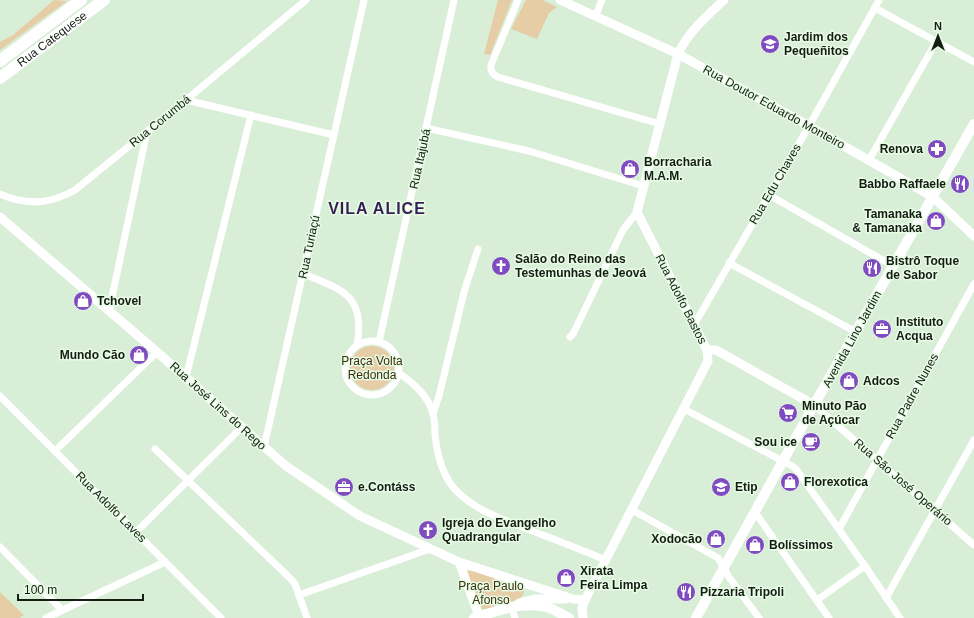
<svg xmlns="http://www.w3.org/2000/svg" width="974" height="618" viewBox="0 0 974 618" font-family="Helvetica,sans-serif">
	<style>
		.green { fill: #e6cda5 }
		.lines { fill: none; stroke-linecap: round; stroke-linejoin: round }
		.minor { stroke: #fff; stroke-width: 7 }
		.tertiary { stroke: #fff; stroke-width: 9 }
		.secondary { stroke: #fff; stroke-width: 10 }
		.trunk { stroke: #fff; stroke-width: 12 }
		.labels { text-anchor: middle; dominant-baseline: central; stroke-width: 3; stroke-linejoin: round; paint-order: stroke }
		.poi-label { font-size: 12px; font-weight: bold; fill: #151c14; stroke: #e6fce4; text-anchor: start }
		.street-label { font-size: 12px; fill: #151c14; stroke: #e6fce4 }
		.park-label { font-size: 12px; fill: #3f2e10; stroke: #e6fce4 }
		.district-label { font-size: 16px; font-weight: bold; letter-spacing: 1px; fill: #361d56; stroke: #e6fce4 }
	</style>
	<rect width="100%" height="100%" fill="#d9eed7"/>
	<!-- green -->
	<g class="green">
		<path d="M54 0 67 1 0 50V42L13 35Z"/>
		<path d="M498 0H512L490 55 484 54Z"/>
		<path d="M526 0H542L557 7 549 13 537 39 511 29Z"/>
		<circle cx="372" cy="368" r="22"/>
		<path d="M473 569 521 590 524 591C523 594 523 596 521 597 515 602 494 607 486 609H482L467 575V572Z"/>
		<path d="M0 592 24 615 20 618H0Z"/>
	</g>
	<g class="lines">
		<!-- minor -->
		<g class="minor">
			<path d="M518 0 491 65C490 71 492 74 498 77L660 124"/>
			<path d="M875 8 974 62"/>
			<path d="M596 15 602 0"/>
			<path d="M186 100 334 135"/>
			<path d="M426 128 529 151 643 186"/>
			<path d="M869 160 936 42"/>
			<path d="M0 194C26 206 51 204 75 190L186 100 306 0"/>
			<path d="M769 195 893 266"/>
			<path d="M729 263 856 332"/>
			<path d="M304 274C342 290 366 295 357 345"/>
			<path d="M109 311 147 132"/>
			<path d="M694 325 809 126 879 0"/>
			<path d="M570 337 573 334 623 230 637 212"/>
			<circle cx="372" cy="368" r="27"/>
			<path d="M379 342 454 0"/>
			<path d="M399 373C413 383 429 396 433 414 435 421 435 428 435 435 437 453 441 472 453 487 472 510 505 520 532 531 557 540 581 550 606 560"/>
			<path d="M186 377 251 115"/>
			<path d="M0 396 221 618"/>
			<path d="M814 405 974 545"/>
			<path d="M684 409 792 466 796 469 865 566 900 618"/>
			<path d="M433 414 439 396 464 292 478 249"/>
			<path d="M264 447 364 0"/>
			<path d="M155 449 290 578 295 584 307 618"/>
			<path d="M55 451 157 352"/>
			<path d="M632 510 718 558 729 577 759 618"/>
			<path d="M755 512 829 618"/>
			<path d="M839 529 974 284"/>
			<path d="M136 532 242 427"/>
			<path d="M0 547 62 610"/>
			<path d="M299 595 430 549"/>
			<path d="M886 598 974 440"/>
			<path d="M817 600 865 566"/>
			<path d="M511 606 515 618"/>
			<path d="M46 618 165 562"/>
		</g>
		<!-- tertiary -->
		<g class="tertiary">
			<path d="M560 0 678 54 809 126 933 197 974 236"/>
			<path d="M0 217 157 352 286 466 360 516 459 562 573 599 585 600"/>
			<path d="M707 350H716L814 405"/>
			<path d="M459 562 479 616"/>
			<path d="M519 603 535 599H565"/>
			<path d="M583 618 582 608 585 600 708 361 707 350 637 212 678 54C688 32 707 16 724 0"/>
		</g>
		<!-- secondary -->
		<g class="secondary">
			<path d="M474 618C497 611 522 601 546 607 554 609 561 614 569 618"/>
			<path d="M696 618 814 405 974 124"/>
		</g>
		<!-- trunk -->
		<g class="trunk">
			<path d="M0 61 81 0"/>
			<path id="s1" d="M0 78 104 0"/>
		</g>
	</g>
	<!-- icons -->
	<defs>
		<symbol id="school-disc" viewBox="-11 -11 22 22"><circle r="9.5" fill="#804ac1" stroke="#e6fce4"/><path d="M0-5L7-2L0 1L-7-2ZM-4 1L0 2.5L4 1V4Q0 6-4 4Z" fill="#fff"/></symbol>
		<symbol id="pharmacy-disc" viewBox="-11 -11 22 22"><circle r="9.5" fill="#804ac1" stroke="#e6fce4"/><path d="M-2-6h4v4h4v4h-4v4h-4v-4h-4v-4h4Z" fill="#fff"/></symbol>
		<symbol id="shop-disc" viewBox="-11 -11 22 22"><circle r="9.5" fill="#804ac1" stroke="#e6fce4"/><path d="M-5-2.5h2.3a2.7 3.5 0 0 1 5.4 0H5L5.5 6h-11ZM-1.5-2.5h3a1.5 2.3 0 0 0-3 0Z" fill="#fff"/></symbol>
		<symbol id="restaurant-disc" viewBox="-11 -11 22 22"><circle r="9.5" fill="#804ac1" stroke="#e6fce4"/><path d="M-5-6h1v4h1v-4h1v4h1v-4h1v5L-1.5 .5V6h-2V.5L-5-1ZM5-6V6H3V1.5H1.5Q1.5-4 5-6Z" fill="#fff"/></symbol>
		<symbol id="church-disc" viewBox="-11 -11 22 22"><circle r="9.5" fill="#804ac1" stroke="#e6fce4"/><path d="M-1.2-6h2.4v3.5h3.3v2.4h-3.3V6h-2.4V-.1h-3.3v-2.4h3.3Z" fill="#fff"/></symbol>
		<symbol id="office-disc" viewBox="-11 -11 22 22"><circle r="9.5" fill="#804ac1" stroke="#e6fce4"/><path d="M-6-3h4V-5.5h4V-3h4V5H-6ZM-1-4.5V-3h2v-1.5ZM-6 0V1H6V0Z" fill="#fff"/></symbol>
		<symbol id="supermarket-disc" viewBox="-11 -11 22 22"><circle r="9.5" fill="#804ac1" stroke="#e6fce4"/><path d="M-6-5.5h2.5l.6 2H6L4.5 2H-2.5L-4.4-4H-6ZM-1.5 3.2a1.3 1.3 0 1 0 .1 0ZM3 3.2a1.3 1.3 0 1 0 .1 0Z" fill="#fff"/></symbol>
		<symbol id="cafe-disc" viewBox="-11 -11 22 22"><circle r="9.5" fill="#804ac1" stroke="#e6fce4"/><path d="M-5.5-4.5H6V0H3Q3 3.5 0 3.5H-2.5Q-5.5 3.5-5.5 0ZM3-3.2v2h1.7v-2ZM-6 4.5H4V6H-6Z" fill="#fff"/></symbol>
	</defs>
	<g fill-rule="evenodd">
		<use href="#school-disc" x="759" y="33" width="22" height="22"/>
		<use href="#pharmacy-disc" x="926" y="138" width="22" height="22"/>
		<use href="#shop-disc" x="619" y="158" width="22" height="22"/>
		<use href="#restaurant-disc" x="949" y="173" width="22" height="22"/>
		<use href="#shop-disc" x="925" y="210" width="22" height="22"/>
		<use href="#church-disc" x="490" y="255" width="22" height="22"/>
		<use href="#restaurant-disc" x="861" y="257" width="22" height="22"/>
		<use href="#shop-disc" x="72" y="290" width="22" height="22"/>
		<use href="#office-disc" x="871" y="318" width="22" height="22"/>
		<use href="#shop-disc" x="128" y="344" width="22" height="22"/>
		<use href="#shop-disc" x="838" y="370" width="22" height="22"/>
		<use href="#supermarket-disc" x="777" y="402" width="22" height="22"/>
		<use href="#cafe-disc" x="800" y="431" width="22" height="22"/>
		<use href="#shop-disc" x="779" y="471" width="22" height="22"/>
		<use href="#office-disc" x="333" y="476" width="22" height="22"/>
		<use href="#school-disc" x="710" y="476" width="22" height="22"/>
		<use href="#church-disc" x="417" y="519" width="22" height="22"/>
		<use href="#shop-disc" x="705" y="528" width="22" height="22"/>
		<use href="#shop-disc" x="744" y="534" width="22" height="22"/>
		<use href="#shop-disc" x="555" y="567" width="22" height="22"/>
		<use href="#restaurant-disc" x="675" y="581" width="22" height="22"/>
	</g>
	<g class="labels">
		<!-- poi labels -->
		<g class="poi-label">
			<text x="784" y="37">Jardim dos<tspan x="784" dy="14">Pequeñitos</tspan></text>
			<text x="923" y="149" text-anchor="end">Renova</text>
			<text x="644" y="162">Borracharia<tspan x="644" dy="14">M.A.M.</tspan></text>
			<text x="946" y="184" text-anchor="end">Babbo Raffaele</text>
			<text x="922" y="214" text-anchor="end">Tamanaka<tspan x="922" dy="14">&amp; Tamanaka</tspan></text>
			<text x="515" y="259">Salão do Reino das<tspan x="515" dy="14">Testemunhas de Jeová</tspan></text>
			<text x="886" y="261">Bistrô Toque<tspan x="886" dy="14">de Sabor</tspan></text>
			<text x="97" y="301">Tchovel</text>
			<text x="896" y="322">Instituto<tspan x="896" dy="14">Acqua</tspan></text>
			<text x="125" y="355" text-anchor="end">Mundo Cão</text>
			<text x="863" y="381">Adcos</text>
			<text x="802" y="406">Minuto Pão<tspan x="802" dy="14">de Açúcar</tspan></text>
			<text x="797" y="442" text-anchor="end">Sou ice</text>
			<text x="804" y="482">Florexotica</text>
			<text x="358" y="487">e.Contáss</text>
			<text x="735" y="487">Etip</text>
			<text x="442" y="523">Igreja do Evangelho<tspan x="442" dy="14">Quadrangular</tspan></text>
			<text x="702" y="539" text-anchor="end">Xodocão</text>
			<text x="769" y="545">Bolíssimos</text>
			<text x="580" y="571">Xirata<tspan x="580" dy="14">Feira Limpa</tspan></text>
			<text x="700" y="592">Pizzaria Tripoli</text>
		</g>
		<!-- street labels -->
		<g class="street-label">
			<text stroke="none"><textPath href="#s1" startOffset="65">Rua Catequese</textPath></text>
			<text transform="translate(774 107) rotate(29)">Rua Doutor Eduardo Monteiro</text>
			<text transform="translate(160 121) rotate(-39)">Rua Corumbá</text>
			<text transform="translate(420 159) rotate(-78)">Rua Itajubá</text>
			<text transform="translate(775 184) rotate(-60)">Rua Edu Chaves</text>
			<text transform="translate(309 247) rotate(-78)">Rua Turiaçú</text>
			<text transform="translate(681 299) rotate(63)">Rua Adolfo Bastos</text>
			<text transform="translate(852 339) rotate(-61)">Avenida Lino Jardim</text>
			<text transform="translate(912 396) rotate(-61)">Rua Padre Nunes</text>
			<text transform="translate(218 406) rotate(42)">Rua José Lins do Rego</text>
			<text transform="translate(903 482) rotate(41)">Rua São José Operário</text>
			<text transform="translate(111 507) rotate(45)">Rua Adolfo Laves</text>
		</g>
		<!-- park labels -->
		<g class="park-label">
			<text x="372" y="361">Praça Volta<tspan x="372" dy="14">Redonda</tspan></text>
			<text x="491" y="586">Praça Paulo<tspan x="491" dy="14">Afonso</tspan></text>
		</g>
		<!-- district labels -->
		<g class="district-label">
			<text x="377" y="208">VILA ALICE</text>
		</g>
	</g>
	<!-- north arrow -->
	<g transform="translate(938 36)" stroke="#e6fce4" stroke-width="3" paint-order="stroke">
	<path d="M0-3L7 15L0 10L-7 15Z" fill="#151c14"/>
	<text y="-6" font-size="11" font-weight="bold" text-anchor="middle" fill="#151c14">N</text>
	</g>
	<!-- scale -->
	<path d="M18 594v6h125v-6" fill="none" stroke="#151c14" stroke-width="2"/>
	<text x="24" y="594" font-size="12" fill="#151c14" stroke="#e6fce4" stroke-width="3" paint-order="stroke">100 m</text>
</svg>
